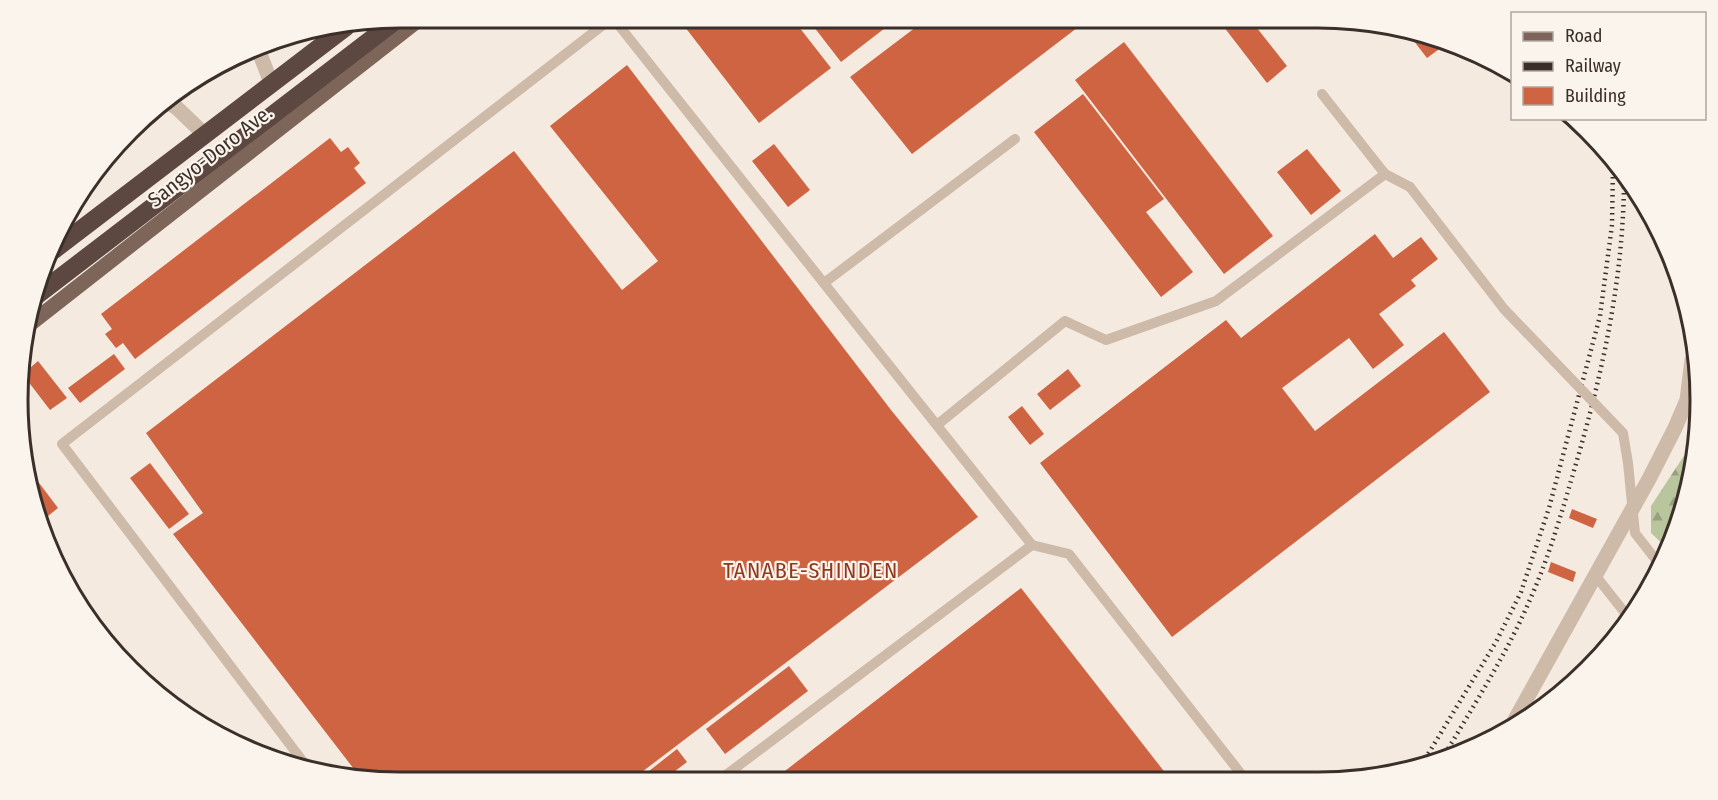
<svg xmlns="http://www.w3.org/2000/svg" width="1718" height="800" viewBox="0 0 1718 800" font-family="'Fira Sans Condensed',sans-serif">
	<style>
		.forest { fill: url(#forest-firs) }
		.building { fill: #cf6442 }
		.lines { fill: none; stroke-linecap: round; stroke-linejoin: round }
		.service { stroke: #cebaa9; stroke-width: 10 }
		.minor { stroke: #cebaa9; stroke-width: 15 }
		.tertiary { stroke: #cebaa9; stroke-width: 15 }
		.primary { stroke: #7e6559; stroke-width: 15 }
		.motorway { stroke: #5c4840; stroke-width: 18 }
		.rail { stroke: #3b2f29; stroke-width: 4.5; stroke-dasharray: 1.5 4.5; stroke-linecap: butt }
		.service-bridge { stroke: #cebaa9; stroke-width: 10 }
		.labels { text-anchor: middle; dominant-baseline: central; stroke-width: 4.5; stroke-linejoin: round; paint-order: stroke }
		.street-label { font-size: 21px; fill: #3b2f29; stroke: #fbf4ec }
		.neighbourhood-label { font-size: 22px; letter-spacing: 1.5px; fill: #90371c; stroke: #fbf4ec }
		.rim { fill: none; stroke: #3b2f29; stroke-width: 3 }
	</style>
	<defs>
		<pattern id="forest-firs" width="22" height="20" patternUnits="userSpaceOnUse" patternTransform="scale(1.5)"><rect width="22" height="20" fill="#b8c59d"/><path d="M5 1l3.5 6h-7zM16 11l3.5 6h-7z" fill="#97a080"/></pattern>
	</defs>
	<rect width="100%" height="100%" fill="#f5eadf"/>
	<!-- forest -->
	<path class="forest" d="M1691 445 1671 546 1669 550 1651 533V506Z"/>
	<!-- building -->
	<g class="building">
		<path d="M678 18H792L831 68 759 123Z"/>
		<path d="M807 18H898L841 62Z"/>
		<path d="M928 18H1090L912 154 850 77Z"/>
		<path d="M1217 18H1249L1287 66 1267 83Z"/>
		<path d="M1410 36 1446 44 1427 58Z"/>
		<path d="M1124 42 1273 236 1224 274 1075 80Z"/>
		<path d="M627 65 891 410 978 517 630 781 400 782 357 773 173 534 203 513 146 433 514 151 622 290 658 261 550 126Z"/>
		<path d="M1083 94 1164 199 1146 212 1193 272 1161 297 1034 132Z"/>
		<path d="M330 138 341 152 348 147 360 163 354 168 366 183 135 359 123 343 116 348 105 334 112 329 101 314Z"/>
		<path d="M774 144 810 190 788 207 752 161Z"/>
		<path d="M1307 149 1341 191 1311 215 1277 172Z"/>
		<path d="M1375 234 1393 258 1421 237 1438 259 1411 280 1416 286 1379 314 1404 345 1373 369 1349 338 1282 388 1315 431 1444 332 1490 392 1172 637 1040 463 1226 320 1241 338Z"/>
		<path d="M114 354 125 369 80 403 68 388Z"/>
		<path d="M38 361 67 398 50 410 24 376V373Z"/>
		<path d="M1068 369 1081 386 1050 410 1037 394Z"/>
		<path d="M1022 406 1044 434 1030 445 1008 417Z"/>
		<path d="M150 463 189 514 169 529 130 478Z"/>
		<path d="M27 467 58 508 43 520Z"/>
		<path d="M1572 509 1597 519 1593 528 1569 518Z"/>
		<path d="M1551 562 1576 572 1573 582 1548 572Z"/>
		<path d="M1021 588 1170 779 772 781Z"/>
		<path d="M789 666 808 691 725 754 706 729Z"/>
		<path d="M677 749 687 762 662 781H649L644 775Z"/>
	</g>
	<g class="lines">
		<!-- service -->
		<g class="service">
			<path d="M613 18 1032 545 1069 554 1245 779"/>
			<path d="M1385 174 1410 187"/>
			<path d="M824 283 1015 139"/>
			<path d="M937 425 1065 321 1106 340 1216 301 1385 174 1322 94"/>
			<path d="M1595 575 1629 618"/>
			<path d="M304 763 62 444 612 18"/>
			<path d="M718 781 1032 545"/>
		</g>
		<!-- minor -->
		<g class="minor">
			<path d="M258 49 270 80"/>
			<path d="M165 100 177 108 201 131"/>
		</g>
		<!-- tertiary -->
		<path class="tertiary" d="M1512 725 1649 479 1675 428 1687 400 1692 360"/>
		<!-- primary -->
		<path class="primary" d="M25 328 421 18"/>
		<!-- motorway -->
		<g class="motorway">
			<path d="M54 250 346 27"/>
			<path d="M36 296 399 18"/>
		</g>
		<!-- rail -->
		<g class="rail">
			<path d="M1442 759C1474 705 1508 652 1532 595 1549 556 1561 515 1573 474 1601 379 1623 284 1624 183"/>
			<path d="M1422 764 1496 642 1521 592 1549 508 1600 316 1612 225 1613 166"/>
		</g>
		<!-- service-bridge -->
		<path class="service-bridge" d="M1410 187 1504 309 1623 433 1628 463 1635 533 1660 565"/>
	</g>
	<g class="labels">
		<!-- street labels -->
		<g class="street-label">
			<text transform="translate(210 156) rotate(-38)">Sangyo-Doro Ave.</text>
		</g>
		<!-- neighbourhood labels -->
		<g class="neighbourhood-label">
			<text x="811" y="570">TANABE-SHINDEN</text>
		</g>
	</g>
	<!-- crop -->
	<path d="M0 0H1718V800H0ZM400 28H1318A372 372 0 0 1 1690 400V400A372 372 0 0 1 1318 772H400A372 372 0 0 1 28 400V400A372 372 0 0 1 400 28Z" fill="#fbf4ec" fill-rule="evenodd"/>
	<path class="rim" d="M400 28H1318A372 372 0 0 1 1690 400V400A372 372 0 0 1 1318 772H400A372 372 0 0 1 28 400V400A372 372 0 0 1 400 28Z"/>
	<!-- legend -->
	<rect x="1511" y="12" width="195" height="108" fill="#fbf4ec" stroke="#aea59e" stroke-width="1.5"/>
	<rect x="1523" y="32" width="30" height="9" fill="#7e6559" stroke="#aea59e" stroke-width="1.5"/>
	<text x="1565" y="42" font-size="18" fill="#3b2f29">Road</text>
	<rect x="1523" y="62" width="30" height="9" fill="#3b2f29" stroke="#aea59e" stroke-width="1.5"/>
	<text x="1565" y="72" font-size="18" fill="#3b2f29">Railway</text>
	<rect x="1523" y="87" width="30" height="18" fill="#cf6442" stroke="#aea59e" stroke-width="1.5"/>
	<text x="1565" y="102" font-size="18" fill="#3b2f29">Building</text>
</svg>
